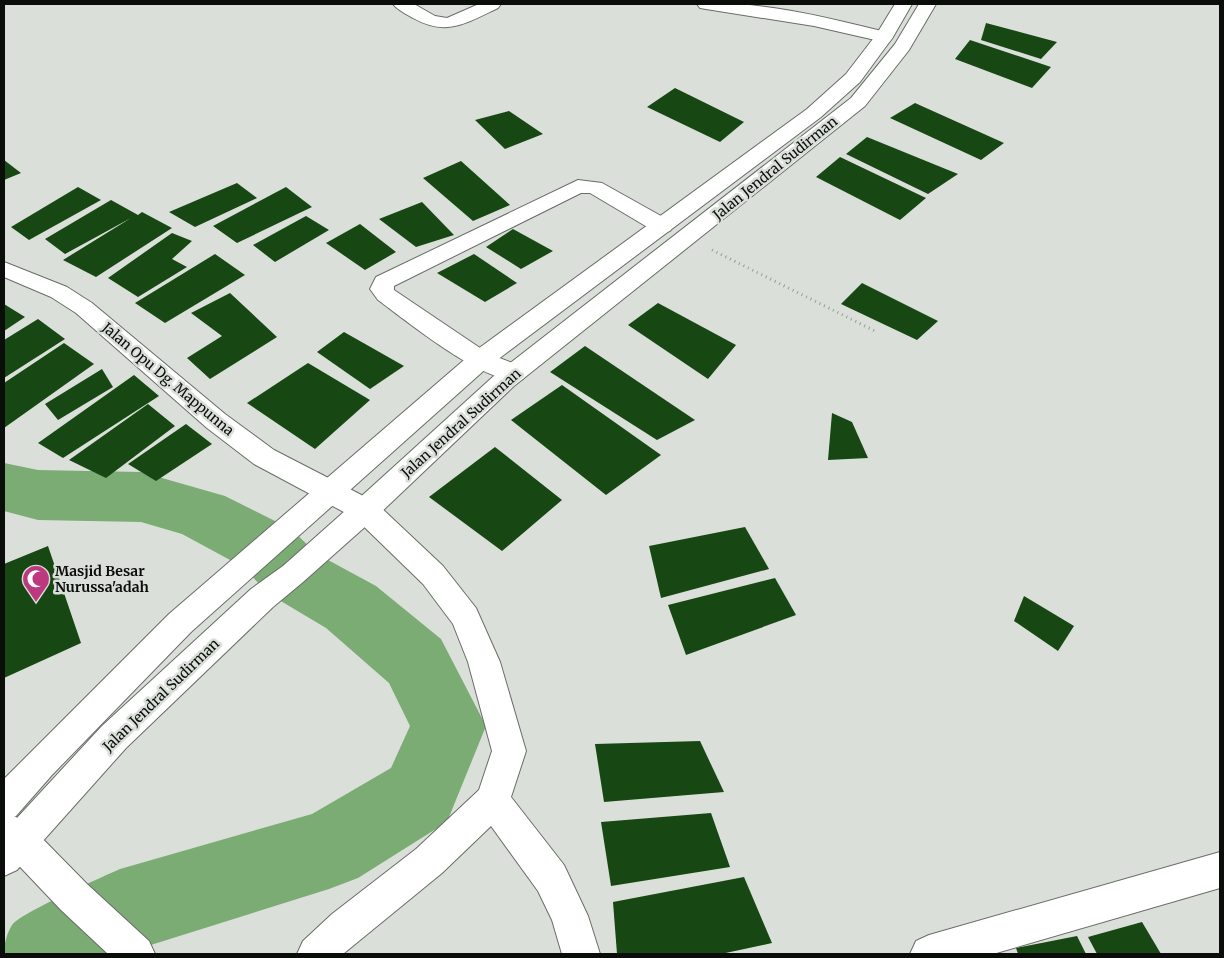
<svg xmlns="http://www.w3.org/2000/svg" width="1224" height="958" viewBox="0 0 1224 958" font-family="Merriweather,serif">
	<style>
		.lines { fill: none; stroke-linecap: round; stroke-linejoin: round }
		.river { fill: #7aac73; fill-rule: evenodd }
		.building { fill: #174712 }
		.minor-casing { stroke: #686d67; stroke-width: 2 }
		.highway-casing { stroke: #686d67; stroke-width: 2 }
		.path { stroke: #989d98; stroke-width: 3; stroke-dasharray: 1 4; stroke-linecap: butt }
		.minor { fill: #fff; fill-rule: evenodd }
		.highway { fill: #fff; fill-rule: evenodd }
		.labels { text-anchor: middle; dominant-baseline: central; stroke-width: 5; stroke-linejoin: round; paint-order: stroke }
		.street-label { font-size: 14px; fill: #0b0d0b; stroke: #dae0d9 }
		.poi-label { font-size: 14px; font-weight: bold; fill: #0b0d0b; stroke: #dae0d9; text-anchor: start }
	</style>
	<rect width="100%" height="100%" fill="#dae0d9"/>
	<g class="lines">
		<!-- river -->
		<path class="river" d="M4 463 38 470 141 472 225 496 291 529 317 554 376 586 441 639 486 726 447 822 358 878 329 889 138 949 129 954H4C4 944 7 933 12 925 19 914 104 876 120 869L312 814 391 768 410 726 389 683 326 628 269 594 243 567 182 534 141 522 38 520 4 511Z"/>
	</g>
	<!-- building -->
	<g class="building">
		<path d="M986 23 1057 42 1041 59 981 40Z"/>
		<path d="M970 40 1051 67 1032 88 955 59Z"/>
		<path d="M675 88 744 122 720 142 647 107Z"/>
		<path d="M915 103 1004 143 981 160 890 118Z"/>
		<path d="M509 111 543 134 505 149 475 120Z"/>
		<path d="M867 137 958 174 928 194 846 154Z"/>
		<path d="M840 157 926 198 900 220 816 177Z"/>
		<path d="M4 160 21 173 4 180Z"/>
		<path d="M461 161 510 205 473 221 423 178Z"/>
		<path d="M237 183 257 198 195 227 169 212Z"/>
		<path d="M78 187 101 200 29 240 11 227Z"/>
		<path d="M286 187 312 207 237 243 213 226Z"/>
		<path d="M111 200 138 215 142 212 172 228 96 277 63 260 131 218 65 254 45 239Z"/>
		<path d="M422 202 454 235 416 247 379 219Z"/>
		<path d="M306 216 329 230 275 262 253 245Z"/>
		<path d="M360 224 396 252 365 270 326 243Z"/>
		<path d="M513 229 553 251 521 269 486 247Z"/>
		<path d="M172 233 192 241 172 259 187 267 138 297 108 278Z"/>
		<path d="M215 254 245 275 165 323 135 303Z"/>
		<path d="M474 254 517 283 485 302 437 273Z"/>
		<path d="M862 283 938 321 917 340 841 304Z"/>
		<path d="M230 293 277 337 210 379 187 358 222 336 191 313Z"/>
		<path d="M658 303 736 345 708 379 628 325Z"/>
		<path d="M4 304 25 317 4 331Z"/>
		<path d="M38 319 65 339 4 378V340Z"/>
		<path d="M344 332 404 366 370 389 317 352Z"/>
		<path d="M64 343 94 364 4 428V383Z"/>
		<path d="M585 346 695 420 657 440 550 372Z"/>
		<path d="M308 363 370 400 315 449 247 403Z"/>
		<path d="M102 369 113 387 58 420 45 404Z"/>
		<path d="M134 375 159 396 63 458 38 443Z"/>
		<path d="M562 385 661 455 606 495 511 420Z"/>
		<path d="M148 404 175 426 106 478 69 460Z"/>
		<path d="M832 413 852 422 868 458 828 460Z"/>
		<path d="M186 424 212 444 156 481 128 464Z"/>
		<path d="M495 447 562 500 502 551 429 497Z"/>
		<path d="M745 527 769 569 661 598 649 546Z"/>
		<path d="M48 546 81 643 4 678V564Z"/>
		<path d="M775 578 796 615 686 655 668 605Z"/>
		<path d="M1024 596 1074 626 1058 651 1014 621Z"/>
		<path d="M700 741 724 792 604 802 595 744Z"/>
		<path d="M711 813 730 867 611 886 601 822Z"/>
		<path d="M744 877 772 943 721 954H617L613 902Z"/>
		<path d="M1142 922 1161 954H1097L1088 937Z"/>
		<path d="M1077 936 1086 954H1018L1016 948Z"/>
	</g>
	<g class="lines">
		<defs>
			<g id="minor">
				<path d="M393 4H414L435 16 447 18 479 4H501L498 8C466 23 447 37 413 18 406 14 398 10 393 4Z"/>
				<path d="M697 4C761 0 829 18 890 33L893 37 890 41 884 42 814 26 706 9 700 8Z"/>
				<path d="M578 180 602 183 670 221 673 226 670 231 662 233 654 231 590 193H581L394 286V290L489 354 523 367 527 373 523 379C489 389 407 321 378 300L370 289 376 277Z"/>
				<path d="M4 262 67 287 92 303 225 414 274 450 375 502 443 566 476 608 500 662 526 751 511 797 564 865 588 916 600 954H562L552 920 538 891 491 826 442 873 343 954H297L303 941 332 914 416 849 479 790 492 751 468 662 453 624 423 584 355 518 254 464 207 428 76 313 51 297 4 277Z"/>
				<path d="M4 812 16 817 32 828 87 884 149 941 155 954H108L61 910 4 850Z"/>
				<path d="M1220 852V888L993 954H910L916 941 929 935Z"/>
			</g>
			<g id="highway">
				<path d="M895 4H912L893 37 860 82 821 117 489 366 191 632 52 775 16 816 4 820V779L169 614 471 354 807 109 846 74 876 35Z"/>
				<path d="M919 4H936L909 50 865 106 514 386 375 518 303 582 273 607 126 748 17 870 4 876V832L102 726 251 589 283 566 355 502 496 374 851 98 895 44Z"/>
			</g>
		</defs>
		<!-- minor casing -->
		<use href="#minor" class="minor-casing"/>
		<!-- highway casing -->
		<use href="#highway" class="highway-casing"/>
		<!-- path -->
		<path class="path" d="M712 250 875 331"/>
		<!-- minor -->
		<use href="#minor" class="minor"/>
		<!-- highway -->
		<use href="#highway" class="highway"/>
	</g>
	<!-- icons -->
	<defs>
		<symbol id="mosque-pin" viewBox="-11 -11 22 30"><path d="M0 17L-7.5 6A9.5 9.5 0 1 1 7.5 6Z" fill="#bc397f" stroke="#dae0d9"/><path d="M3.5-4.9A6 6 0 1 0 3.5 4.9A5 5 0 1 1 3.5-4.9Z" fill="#fff"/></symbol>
	</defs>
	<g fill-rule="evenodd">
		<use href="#mosque-pin" x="20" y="563" width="32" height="43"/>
	</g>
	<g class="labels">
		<!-- street labels -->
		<g class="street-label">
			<text transform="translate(775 168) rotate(-39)">Jalan Jendral Sudirman</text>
			<text transform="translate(168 379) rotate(40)">Jalan Opu Dg. Mappunna</text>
			<text transform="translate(461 423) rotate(-42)">Jalan Jendral Sudirman</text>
			<text transform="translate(161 695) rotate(-44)">Jalan Jendral Sudirman</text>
		</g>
		<!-- poi labels -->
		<g class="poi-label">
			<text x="55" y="571">Masjid Besar<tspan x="55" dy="16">Nurussa'adah</tspan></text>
		</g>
	</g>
	<!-- border -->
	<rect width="1224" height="958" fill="none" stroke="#0b0d0b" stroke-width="10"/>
</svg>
